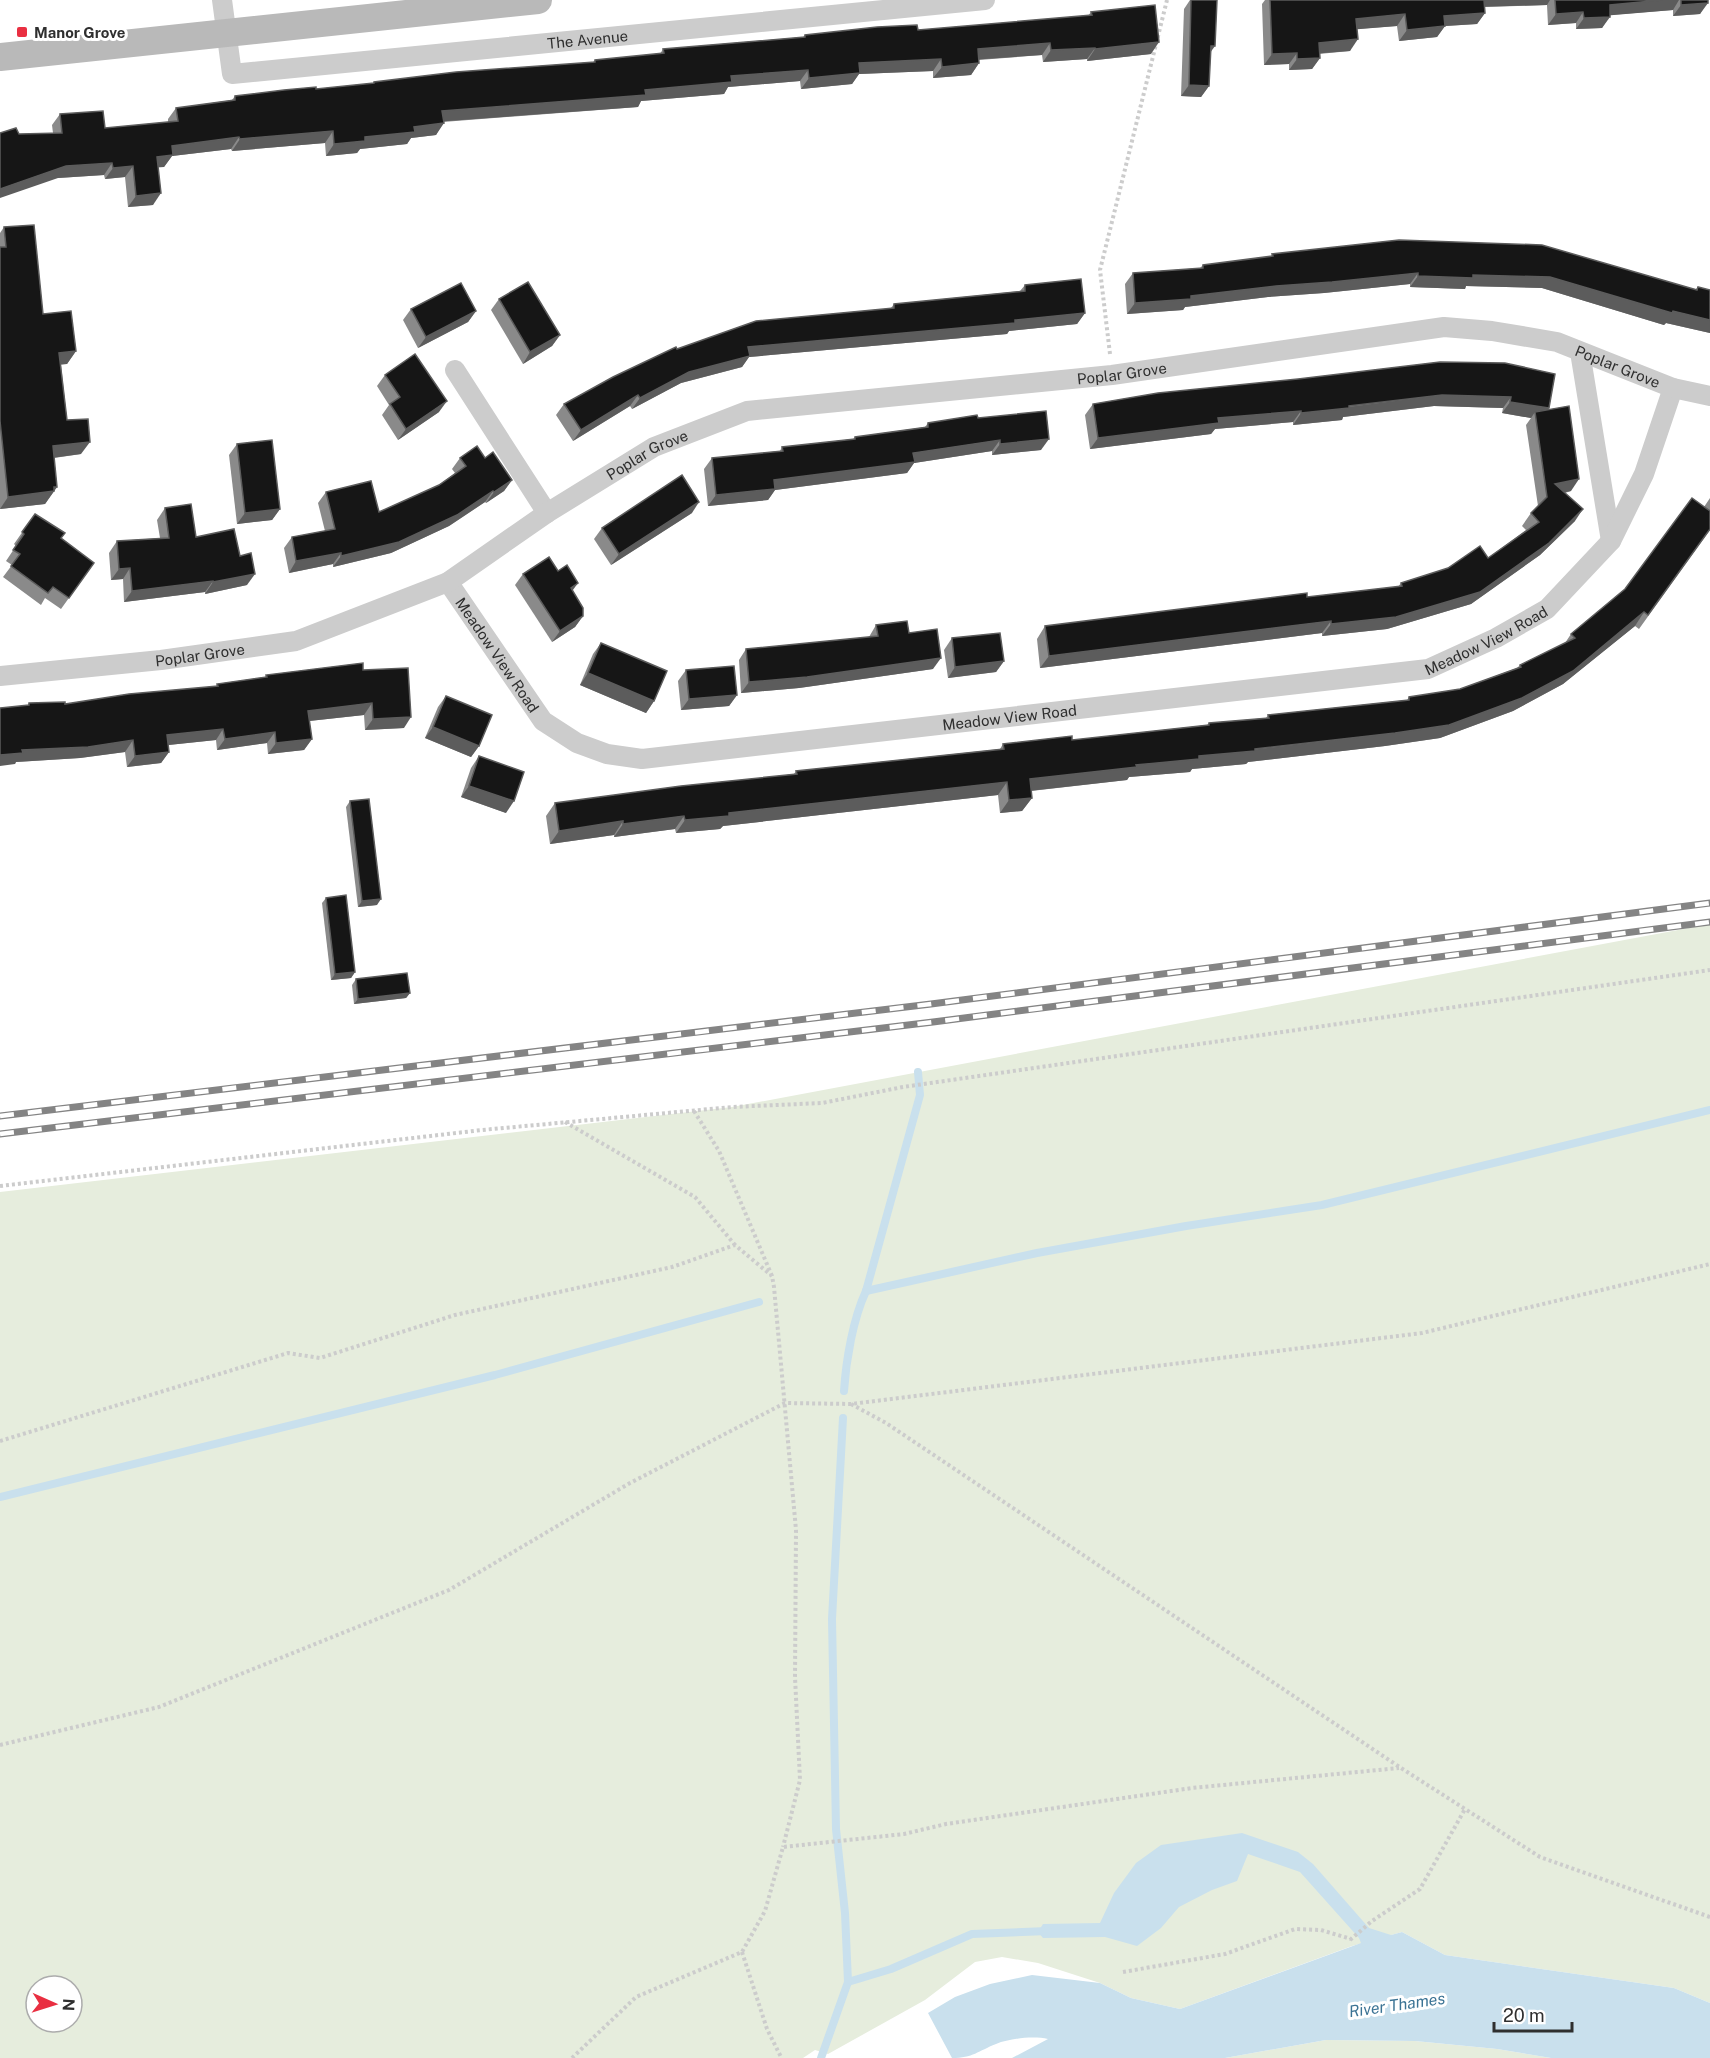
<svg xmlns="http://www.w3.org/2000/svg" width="1710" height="2058" viewBox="0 0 1710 2058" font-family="'Public Sans',sans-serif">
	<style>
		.green { fill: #e6eddd; fill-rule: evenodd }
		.water { fill: #c9e0ed }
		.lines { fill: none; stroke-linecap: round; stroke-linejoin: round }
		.stream { stroke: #c9e0ed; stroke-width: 8 }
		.path { stroke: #ccc; stroke-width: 4; stroke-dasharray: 3 3; stroke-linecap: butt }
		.street { stroke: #ccc; stroke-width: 20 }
		.secondary { stroke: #b9b9b9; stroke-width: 28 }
		.rail-casing { stroke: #848484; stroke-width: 7 }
		.rail { stroke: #fff; stroke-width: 4.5; stroke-dasharray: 14; stroke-linecap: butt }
		.wall { fill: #8a8a8a }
		.shaded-wall { fill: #5c5c5c }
		.building { fill: #161616; stroke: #5c5c5c; stroke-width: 1.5 }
		.poi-dot { fill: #e92f41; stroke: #fff; stroke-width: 2 }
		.labels { text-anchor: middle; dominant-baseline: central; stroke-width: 6; stroke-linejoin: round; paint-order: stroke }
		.poi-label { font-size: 15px; font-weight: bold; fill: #2f2f2f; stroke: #fff; text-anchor: start }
		.street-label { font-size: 15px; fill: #2f2f2f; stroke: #fff }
		.water-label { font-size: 16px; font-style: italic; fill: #3b7394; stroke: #fff }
	</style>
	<rect width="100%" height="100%" fill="#fff"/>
	<!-- green -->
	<g class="green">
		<path d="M1710 924V2003L1674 1988 1445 1955 1402 1932 1352 1946 1180 2009 1131 1998 1100 1983 1038 1963 1002 1957 975 1962 925 2000 828 2054 815 2050 803 2058H0V1192L732 1107ZM36 1986H72V2022H36Z"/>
		<path d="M1326 2040 1415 2041 1497 2049 1551 2058H1225Z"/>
	</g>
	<!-- water -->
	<path class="water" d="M1242 1833 1298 1852 1313 1864 1369 1928 1391 1935 1402 1932 1445 1955 1674 1988 1710 2003V2058H1551L1497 2049 1415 2041 1326 2040 1225 2058H1012L1048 2039C1034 2036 1011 2038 996 2044 978 2051 973 2058 952 2058L928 2013 955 1997 990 1984 1032 1975 1100 1983 1131 1998 1180 2009 1361 1943 1359 1938 1300 1872 1248 1854 1237 1881 1212 1890 1179 1907 1161 1928 1137 1946 1105 1937 1043 1938 1038 1932 1043 1924 1100 1923 1114 1893 1136 1863 1161 1845Z"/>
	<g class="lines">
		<!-- stream -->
		<g class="stream">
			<path d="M866 1291 1037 1253 1186 1226 1322 1205 1710 1110"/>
			<path d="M844 1391C846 1360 853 1319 866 1291L920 1095 918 1072"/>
			<path d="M0 1497 495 1375 759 1302"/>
			<path d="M848 1982 891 1969 972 1934 1048 1931"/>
			<path d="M821 2058 848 1982 845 1913 836 1829 832 1619 843 1418"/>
		</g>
		<!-- path -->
		<g class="path">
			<path d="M1110 354 1100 270 1167 0"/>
			<path d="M694 1111 719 1151 772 1276 774 1287 796 1530 795 1677 800 1780 783 1847"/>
			<path d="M565 1122 695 1197 735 1245"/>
			<path d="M0 1186 482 1130 732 1107 822 1103 903 1087 1710 970"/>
			<path d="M851 1404 886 1423 1401 1768 1540 1857 1710 1917"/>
			<path d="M0 1441 288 1353 320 1358 455 1315 672 1267 735 1245 772 1276"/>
			<path d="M0 1745 159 1707 449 1590 630 1483 785 1403 851 1404 1422 1333 1710 1264"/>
			<path d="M1350 1940 1372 1921 1420 1889 1465 1809"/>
			<path d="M742 1952 767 2029 781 2057"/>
			<path d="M1123 1972 1225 1954 1295 1929 1321 1930 1351 1939"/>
			<path d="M572 2058 636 1997 742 1952 765 1911 783 1847 904 1834 946 1824 1192 1788 1399 1768"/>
		</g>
		<!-- street -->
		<g class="street">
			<path id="s1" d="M222 0 232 74 985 0"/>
			<path d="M1580 352 1611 541"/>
			<path d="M455 370 547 513"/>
			<path id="s2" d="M448 582 543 721 577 743 607 754 642 759 1428 669 1496 638 1547 609 1611 541 1644 474 1673 388"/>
			<path id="s3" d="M0 676 161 660 296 641 448 582 547 513 654 447 747 411 1112 375 1444 327 1492 331 1557 342 1673 388 1710 396"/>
		</g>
		<!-- secondary -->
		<path class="secondary" d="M0 57 538 0"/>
		<defs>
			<g id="rail">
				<path d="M0 1116 931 1004 1710 903"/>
				<path d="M0 1134 933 1022 1710 922"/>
			</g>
		</defs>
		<!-- rail casing -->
		<use href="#rail" class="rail-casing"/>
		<!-- rail -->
		<use href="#rail" class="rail"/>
	</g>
	<!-- wall -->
	<g class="wall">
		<path d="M1190 0H1217L1210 53 1209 86 1201 97 1181 96 1184 9Z"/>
		<path d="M1265 0H1708L1700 14 1673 16V10L1610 15 1602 28 1576 29V23L1548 25 1547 5 1484 7 1485 13 1477 24 1445 26 1437 37 1399 41 1397 26 1357 29 1350 51 1319 54 1320 58 1312 69 1289 70V64L1264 65 1262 4Z"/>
		<path d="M1091 12 1151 54 1087 61V59L1043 62 1042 55 979 60V63L971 75 933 78V71L859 74 852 84 801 89 800 81 728 87 724 94 641 101 638 107 443 122 436 135 411 138 407 144 360 149 357 153 326 156 325 143 232 151 231 149 172 156 164 167H158L153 205 128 207 125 177 105 179 104 175 58 178 19 134 53 133 52 125 60 114 105 128 168 122V119L176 108 232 100 235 96 372 84 374 82 593 62 595 60 660 54 663 49 803 37 805 35 918 30 1088 16Z"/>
		<path d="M4 227 43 314 76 351 67 364H61L67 420 81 454 54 458 57 487 45 504 0 509V233Z"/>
		<path d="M1272 254 1696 289 1698 287 1710 290V333L1666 323 1664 325 1542 288 1466 286 1465 289 1410 287V284L1324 293 1268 297 1185 307 1183 310 1127 314 1125 284 1133 273 1200 268 1203 265 1271 256Z"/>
		<path d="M1025 285 1085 313 1077 324 1009 331 1007 334 749 357 742 367 681 383 632 409 630 406 573 441 556 415 564 404 677 349 891 308 894 304 1020 291Z"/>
		<path d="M499 299 560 335 552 346 523 364 491 310Z"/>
		<path d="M411 309 476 311 468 322 418 348 403 320Z"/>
		<path d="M1440 362 1549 408 1548 410 1571 491 1565 493 1575 521 1540 555 1471 604 1387 629 1322 636V633L1040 668 1037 639 1045 626 1398 587 1401 583 1488 558 1526 530 1522 526 1531 513 1538 506 1526 425 1531 418 1502 413 1503 408 1434 406 1343 417 1342 420 1293 425V422L1215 429 1211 434 1090 449 1085 415 1093 404Z"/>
		<path d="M385 375 439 412 398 440 382 415 389 405 377 386Z"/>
		<path d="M978 418 1041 450 992 455V451L914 463 907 473 775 490 768 500 708 506 704 469 712 458 780 451 782 447 853 439 855 437 925 427 928 423Z"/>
		<path d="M237 444 280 509 272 520 237 524 229 455Z"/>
		<path d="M460 458H485L512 480 504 491 486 503 485 502 449 526 391 553 333 567V564L289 573 284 548 292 537 325 531 318 503 326 492 379 512 439 485 455 473 452 469Z"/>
		<path d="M1710 498V530L1639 629 1635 626 1563 684 1513 711 1440 738 1385 746 1248 762 1246 764 1192 769 1190 772 1129 777 1127 780 1031 791 1032 798 1022 811 1000 813 998 795 723 826 720 829 676 833 675 829 614 837V835L550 844 546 816 555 803 794 774 796 771 1000 749 1003 744 1072 740 1207 725 1209 723 1266 718 1268 715 1407 700 1409 697 1460 689 1517 668 1520 665 1565 643 1571 634 1625 589 1704 507Z"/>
		<path d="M165 508 196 537 240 556 247 585 205 594V592L124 602 123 579 111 580 109 553 117 541 160 538 157 520Z"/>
		<path d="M692 513 611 565 594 539 602 528Z"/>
		<path d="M35 514 61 538 94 563 61 609 45 598 41 605 3 577 12 565 6 561 16 546 14 544Z"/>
		<path d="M523 574 572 591 583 616 575 627 552 642 515 585Z"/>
		<path d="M876 625 909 633 933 669 799 688 741 693 739 660 746 649 869 637Z"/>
		<path d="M952 638 1004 661 996 672 948 678 944 650Z"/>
		<path d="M601 643 654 701 646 713 580 685 593 654Z"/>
		<path d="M363 670 404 728 365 730 364 715 309 721 312 739 304 750 268 754 267 743 217 750 216 740 168 745 169 752 161 763 127 767 125 752 80 758 16 762 15 764 27 706 29 703 65 704 216 686 217 684 265 677 266 675Z"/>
		<path d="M686 670 737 695 729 706 681 710 678 681Z"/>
		<path d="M446 696 479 746 471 757 425 738 438 707Z"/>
		<path d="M479 756 506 813 461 797 471 768Z"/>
		<path d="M350 801 377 905 358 907 346 807Z"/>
		<path d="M326 898 355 972 351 978 331 980 322 903Z"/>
		<path d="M356 979 410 993 406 998 354 1004 352 985Z"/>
	</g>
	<!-- shaded-wall -->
	<g class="shaded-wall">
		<path d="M1481 0H1550L1547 5 1476 7Z"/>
		<path d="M1662 0H1679L1673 10 1602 16 1610 5Z"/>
		<path d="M1708 3 1700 14 1673 16 1681 5Z"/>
		<path d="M1583 12 1576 23 1548 25 1556 14Z"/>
		<path d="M1485 13 1477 24 1445 26 1437 37 1399 41 1407 30 1444 16Z"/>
		<path d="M1405 14 1397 26 1348 30 1356 19Z"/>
		<path d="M1610 17 1602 28 1576 29 1584 18Z"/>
		<path d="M1358 39 1350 51 1311 54 1319 43Z"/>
		<path d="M1159 42 1151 54 1087 61 1095 49Z"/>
		<path d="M1050 43 1042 55 970 60 978 49Z"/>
		<path d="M1211 46H1215L1207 57Z"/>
		<path d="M1095 48 1087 59 1043 62 1051 50Z"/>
		<path d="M1297 53 1289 64 1264 65 1272 54Z"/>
		<path d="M1320 58 1312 69 1289 70 1297 59Z"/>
		<path d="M941 59 933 71 859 74 852 84 801 89 809 78 859 63Z"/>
		<path d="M979 63 971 75 933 78 942 67Z"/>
		<path d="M808 70 800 81 728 87 724 94 641 101 638 107 434 122 442 111 645 90 731 76Z"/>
		<path d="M1189 85 1209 86 1201 97 1181 96Z"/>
		<path d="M444 123 436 135 411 138 407 144 360 149 357 153 326 156 334 144 414 127Z"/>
		<path d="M333 131 325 143 232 151 240 139Z"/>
		<path d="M239 137 231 149 172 156 164 167 149 168 157 157 172 146Z"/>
		<path d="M112 163 104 175 58 178 0 198V189L66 166Z"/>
		<path d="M133 166 125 177 105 179 113 168Z"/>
		<path d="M161 193 153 205 128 207 136 196Z"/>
		<path d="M1418 273 1410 284 1324 293 1268 297 1185 307 1183 310 1127 314 1135 303 1276 286Z"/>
		<path d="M1473 275 1550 277 1673 311 1710 320V333L1666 323 1664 325 1542 288 1466 286 1465 289 1410 287 1418 276Z"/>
		<path d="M476 311 468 322 418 348 426 337Z"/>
		<path d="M1085 313 1077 324 1009 331 1007 334 749 357 742 367 681 383 632 409 640 398 689 372 748 347Z"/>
		<path d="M560 335 552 346 523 364 530 352Z"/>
		<path d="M76 351 67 364 50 366 59 353Z"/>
		<path d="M638 395 630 406 573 441 581 430Z"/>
		<path d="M1442 395 1511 397 1503 408 1434 406 1343 417 1342 420 1293 425 1301 413Z"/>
		<path d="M447 401 439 412 398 440 406 429Z"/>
		<path d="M1510 402 1549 408 1541 419 1535 412 1531 418 1502 413Z"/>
		<path d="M1301 411 1293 422 1215 429 1211 434 1090 449 1098 438 1218 418Z"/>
		<path d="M1049 439 1041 450 992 455 1000 444Z"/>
		<path d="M1000 440 992 451 914 463 907 473 775 490 768 500 708 506 716 495 774 480 913 453Z"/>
		<path d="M90 442 81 454 44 459 53 446Z"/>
		<path d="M1579 479 1571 491 1547 496 1555 484Z"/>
		<path d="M512 480 504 491 486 503 494 492Z"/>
		<path d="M57 487 45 504 0 509 8 497Z"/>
		<path d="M493 491 485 502 449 526 391 553 333 567 341 556Z"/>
		<path d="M699 502 692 513 611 565 619 554Z"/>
		<path d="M280 509 272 520 237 524 245 513Z"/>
		<path d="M1583 509 1575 521 1540 555 1471 604 1387 629 1322 636 1331 624 1396 617Z"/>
		<path d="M341 553 333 564 289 573 296 561Z"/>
		<path d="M130 568 123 579 111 580 119 569Z"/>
		<path d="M255 574 247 585 205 594 213 582Z"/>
		<path d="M213 581 205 592 124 602 132 591Z"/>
		<path d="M578 583 570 594 571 588Z"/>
		<path d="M1644 612 1635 626 1563 684 1513 711 1440 738 1385 746 1248 762 1246 764 1192 769 1190 772 1129 777 1127 780 1020 792 1030 779 1199 756 1395 733Z"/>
		<path d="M583 616 575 627 552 642 560 631Z"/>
		<path d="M1331 621 1322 633 1040 668 1049 656Z"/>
		<path d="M941 658 933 669 799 688 741 693 749 682Z"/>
		<path d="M1004 661 996 672 948 678 955 667Z"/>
		<path d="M588 673 654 701 646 713 580 685Z"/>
		<path d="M737 695 729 706 681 710 689 699Z"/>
		<path d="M372 703 364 715 300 722 308 711Z"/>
		<path d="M411 717 404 728 365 730 373 719Z"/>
		<path d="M433 727 479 746 471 757 425 738Z"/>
		<path d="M223 729 216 740 159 746 167 735Z"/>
		<path d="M275 732 267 743 217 750 225 739Z"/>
		<path d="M312 739 304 750 268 754 276 743Z"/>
		<path d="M133 740 125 752 80 758 16 762 15 764 0 766V755L22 750Z"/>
		<path d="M169 752 161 763 127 767 135 756Z"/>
		<path d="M1007 782 998 795 723 826 720 829 676 833 685 820 729 813Z"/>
		<path d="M469 786 514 801 506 813 461 797Z"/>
		<path d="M1032 798 1022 811 1000 813 1009 800Z"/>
		<path d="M684 816 675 829 614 837 623 824Z"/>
		<path d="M623 821 614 835 550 844 559 831Z"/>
		<path d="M381 899 377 905 358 907 362 901Z"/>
		<path d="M355 972 351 978 331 980 335 974Z"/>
		<path d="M410 993 406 998 354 1004 358 999Z"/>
	</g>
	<!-- building -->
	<g class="building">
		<path d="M1191 0H1217L1215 46H1211L1209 86 1189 85Z"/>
		<path d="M1270 0H1484L1485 13 1444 16 1445 26 1407 30 1405 14 1356 19 1358 39 1319 43 1320 58 1297 59V53L1272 54Z"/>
		<path d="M1555 0H1662L1610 5V17L1584 18 1583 12 1556 14Z"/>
		<path d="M1681 0H1708V3L1681 5Z"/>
		<path d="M1155 5 1159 42 1095 49V48L1051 50 1050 43 978 49 979 63 942 67 941 59 859 63 860 73 809 78 808 70 731 76 732 82 645 90 646 95 442 111 444 123 414 127 415 132 365 137V141L334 144 333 131 240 139 239 137 172 146 173 155 157 157 161 193 136 196 133 166 113 168 112 163 66 166 0 189V133L16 128 19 134 62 133 60 114 103 111 105 128 178 121 176 108 235 100V96L284 90 316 87V89L374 83V82L456 72 595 62V60L664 53 663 49 805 37V35L877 27 917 25 918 30 1092 15 1091 12Z"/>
		<path d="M34 225 43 314 71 311 76 351 59 353 67 420 88 419 90 442 53 446 57 487H54V491L8 497 0 421V247H6L4 227Z"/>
		<path d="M1399 240 1542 245 1697 290 1698 287 1710 290V320L1673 311 1672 313 1550 277 1473 275V278L1418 276V273L1332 282 1276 286 1191 296V299L1135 303 1133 273 1203 268V265L1273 256 1272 254Z"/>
		<path d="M1081 279 1085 313 1015 320V323L748 347 750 356 689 372 640 398 638 395 581 430 564 404 613 377 676 347 677 349 756 321 894 308V304L1025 291V285Z"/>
		<path d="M528 282 560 335 530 352 499 299Z"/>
		<path d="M461 283 476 311 426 337 411 309Z"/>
		<path d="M415 354 447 401 406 429 390 404 400 397 385 375Z"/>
		<path d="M1440 362 1505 363 1555 374 1549 408 1510 402 1511 397 1442 395 1349 406V408L1301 413V411L1218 418 1219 423 1098 438 1093 404 1158 393 1298 379Z"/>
		<path d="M1569 406 1579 479 1555 484 1583 509 1549 543 1480 592 1396 617 1331 624V621L1049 656 1045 626 1307 593V597L1402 586 1401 583 1448 568 1480 546 1488 558 1539 522 1531 513 1547 497 1535 412Z"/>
		<path d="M1046 411 1049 439 1000 444V440L913 453 915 462 774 480 775 489 716 495 712 458 783 451 782 447 855 439V437L928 427V423L977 415 978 418Z"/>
		<path d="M272 440 280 509 245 513 237 444Z"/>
		<path d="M477 446 485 458 493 452 512 480 494 492 493 491 457 515 399 542 341 556V553L296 561 292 537 335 529 326 492 371 481 379 512 439 485 466 466 460 458Z"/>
		<path d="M682 475 699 502 619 554 602 528Z"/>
		<path d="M1692 498 1710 511V529L1648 615 1644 612 1573 671 1522 698 1449 725 1395 733 1255 749V751L1199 756V759L1136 765 1137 767 1030 779 1032 798 1009 800 1007 782 729 813V816L685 820 684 816 623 824V821L559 831 555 803 681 786 797 774 796 771 1004 749 1003 744 1072 736V740L1209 725V723L1269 718 1268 715 1409 700V697L1460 689 1521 667 1520 665 1575 638 1571 634 1625 589Z"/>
		<path d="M191 504 196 537 234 529 240 556 251 553 255 574 213 582V581L132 591 130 568 119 569 117 541 169 538 165 508Z"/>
		<path d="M35 514 65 533 61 538 94 563 69 598 53 587 48 593 11 566 20 554 13 550 24 534 22 532Z"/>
		<path d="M549 557 558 571 567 565 578 583 571 588 583 608V616L560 631 523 574Z"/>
		<path d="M907 621 909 633 937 629 941 658 807 677 749 682 746 649 878 636 876 625Z"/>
		<path d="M1000 633 1004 661 955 667 952 638Z"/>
		<path d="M601 643 667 671 654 701 588 673Z"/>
		<path d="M363 663V670L408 668 411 717 373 719 372 703 308 711 312 739 276 743 275 732 225 739 223 729 167 735 169 752 135 756 133 740 88 747 22 750 23 753 0 755V708L29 705V703L65 702V704L129 694 218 686 217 684 267 677 266 675Z"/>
		<path d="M734 666 737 695 689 699 686 670Z"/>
		<path d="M446 696 492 715 479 746 433 727Z"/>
		<path d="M479 756 524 772 514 801 469 786Z"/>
		<path d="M369 799 381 899 362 901 350 801Z"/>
		<path d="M346 895 355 972 335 974 326 898Z"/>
		<path d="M407 973 410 993 358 999 356 979Z"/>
	</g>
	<!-- markers -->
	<rect class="poi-dot" x="16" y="26" width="12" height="12" rx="3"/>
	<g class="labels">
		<!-- poi labels -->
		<g class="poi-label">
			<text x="34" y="32">Manor Grove</text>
		</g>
		<!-- street labels -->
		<g class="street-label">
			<text stroke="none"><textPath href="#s1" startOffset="432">The Avenue</textPath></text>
			<text stroke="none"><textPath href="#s3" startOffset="1689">Poplar Grove</textPath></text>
			<text stroke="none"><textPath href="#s3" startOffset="1184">Poplar Grove</textPath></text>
			<text stroke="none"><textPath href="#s3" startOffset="698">Poplar Grove</textPath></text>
			<text stroke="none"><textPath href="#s2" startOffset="1132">Meadow View Road</textPath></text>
			<text stroke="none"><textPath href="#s3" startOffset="201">Poplar Grove</textPath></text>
			<text stroke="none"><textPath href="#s2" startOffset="88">Meadow View Road</textPath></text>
			<text stroke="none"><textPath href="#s2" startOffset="646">Meadow View Road</textPath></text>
		</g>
		<!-- water labels -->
		<g class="water-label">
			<text transform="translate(1397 2005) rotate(-8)">River Thames</text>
		</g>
	</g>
	<!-- north arrow -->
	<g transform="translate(54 2004) rotate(93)"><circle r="28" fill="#ffffff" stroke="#acacac" stroke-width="1.5"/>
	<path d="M0-4.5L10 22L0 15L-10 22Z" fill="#e92f41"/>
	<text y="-9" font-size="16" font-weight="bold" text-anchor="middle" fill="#2f2f2f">N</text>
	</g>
	<!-- scale -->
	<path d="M1494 2022v9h78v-9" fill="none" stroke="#2f2f2f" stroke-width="3"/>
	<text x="1503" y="2022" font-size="18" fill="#2f2f2f" stroke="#ffffff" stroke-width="4.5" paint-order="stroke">20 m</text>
</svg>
